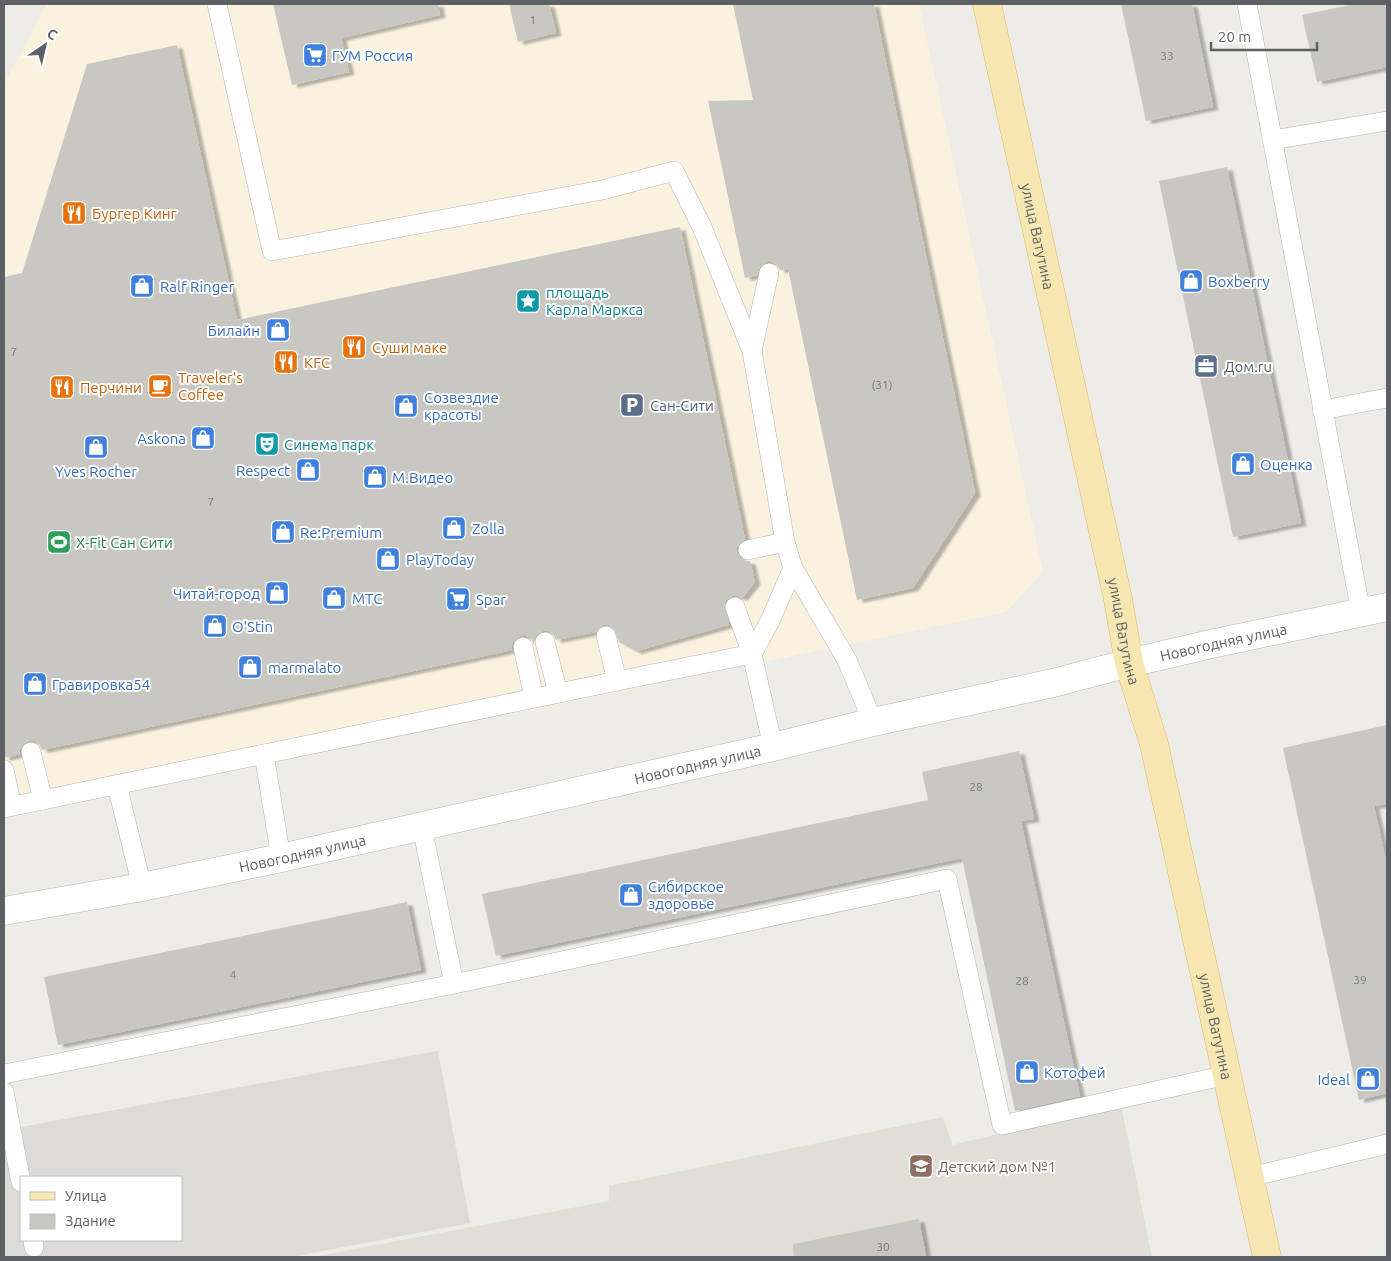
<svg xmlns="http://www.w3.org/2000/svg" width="1391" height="1261" viewBox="0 0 1391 1261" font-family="Ubuntu,sans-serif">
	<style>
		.commercial { fill: #faf2df }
		.industrial { fill: #dddbd8; fill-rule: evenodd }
		.education { fill: #e1ddd7 }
		.building { fill: #c9c7c2; filter: url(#shadow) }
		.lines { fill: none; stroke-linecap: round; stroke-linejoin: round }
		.service-casing { stroke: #b3b6b9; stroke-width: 20 }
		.tertiary-casing { stroke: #b3b6b9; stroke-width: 29 }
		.primary-casing { stroke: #e2ba6b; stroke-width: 29 }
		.service { stroke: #fff; stroke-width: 19 }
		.tertiary { stroke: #fff; stroke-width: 28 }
		.primary { stroke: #f6e7b3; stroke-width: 28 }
		.labels { text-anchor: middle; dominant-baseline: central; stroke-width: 4; stroke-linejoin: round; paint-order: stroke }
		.number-label { font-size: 12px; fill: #787a7c }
		.shop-label { font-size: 15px; fill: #366cbe; stroke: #fff; text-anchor: start }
		.food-label { font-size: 15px; fill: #c56008; stroke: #fff; text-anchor: start }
		.street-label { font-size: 15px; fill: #5d6164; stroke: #fff }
		.culture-label { font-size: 15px; fill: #0d838f; stroke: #fff; text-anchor: start }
		.service-label { font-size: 15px; fill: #4e5e75; stroke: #fff; text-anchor: start }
		.leisure-label { font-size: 15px; fill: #27864d; stroke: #fff; text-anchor: start }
		.education-label { font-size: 15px; fill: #785e54; stroke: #fff; text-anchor: start }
	</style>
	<defs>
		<filter id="shadow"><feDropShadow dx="5.5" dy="3" stdDeviation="1" flood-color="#0004"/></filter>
	</defs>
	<rect width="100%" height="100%" fill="#eeece6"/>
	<!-- commercial -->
	<path class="commercial" d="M47 4H919L1043 572 1006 612 4 818V84Z"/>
	<!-- industrial -->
	<path class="industrial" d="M438 1051 470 1223 291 1257H4V1130ZM21 1177H181V1240H21Z"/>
	<!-- education -->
	<path class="education" d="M1121 1105 1152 1257H313L609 1201V1186L943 1117 952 1145Z"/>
	<!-- building -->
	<g class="building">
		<path d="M273 4H438L440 15 341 38 349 72 292 85Z"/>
		<path d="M509 4H549L556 33 518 42Z"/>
		<path d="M733 4H874L975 493 913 588 857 600 788 269 780 270 776 264 771 262H766L760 266 757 275 745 278 708 101 753 100Z"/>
		<path d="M1121 4H1192L1213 107 1146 121Z"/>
		<path d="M1354 4H1387V67L1317 82 1302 15Z"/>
		<path d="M177 45 237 320 680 227 745 539 740 542 737 547V552L740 558 745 561H750L755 582 742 598 737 596H732L726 600 724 606 729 623 728 625 636 651 619 642 614 629 609 625H603L599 628 596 632 556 640 553 634 548 631H543L537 634 534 639V645L532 640 527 636H520L515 639 512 643V650L42 750 39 744 35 741H29L23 744 20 749V754L4 758V277L22 273 87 64Z"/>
		<path d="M1227 167 1301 523 1233 537 1159 181Z"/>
		<path d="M1387 725V804L1374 806 1387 865V1093L1359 1100 1283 748Z"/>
		<path d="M1019 751 1034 819 1021 821 1080 1096 1015 1111 962 858 496 956 482 894 928 800 922 772Z"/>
		<path d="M407 902 421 970 58 1045 44 977Z"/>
		<path d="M919 1219 926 1257H794L793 1244Z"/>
	</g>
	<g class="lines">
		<defs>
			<g id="service">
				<path d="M217 4 272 251 602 190 674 171 702 227 752 351 785 542 793 568 847 660 873 722"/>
				<path d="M1247 4 1361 613"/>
				<path d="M1272 140 1387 121"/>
				<path d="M752 351 769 273"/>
				<path d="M1322 410 1387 398"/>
				<path d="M748 550 785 542"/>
				<path d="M735 607 752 654 773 747"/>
				<path d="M606 636 617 681"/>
				<path d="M545 642 558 693"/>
				<path d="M523 647 534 698"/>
				<path d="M31 752 43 800"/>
				<path d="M264 754 281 858"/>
				<path d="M4 770 12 806"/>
				<path d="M117 785 142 887"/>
				<path d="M4 808 617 681 752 654 770 621 793 568"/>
				<path d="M422 827 454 984"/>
				<path d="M4 1074 454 984 947 879 1002 1125 1227 1075"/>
				<path d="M4 1092 21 1182"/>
				<path d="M1250 1177 1387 1144"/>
				<path d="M33 1240 34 1247"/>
			</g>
			<g id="tertiary">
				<path id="s1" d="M4 911 142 887 281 858 773 747 873 722 1053 683 1129 663 1211 644 1387 607"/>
			</g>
			<g id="primary">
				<path id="s2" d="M987 4 1118 599 1129 663 1154 744 1267 1257"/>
			</g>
		</defs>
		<!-- service casing -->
		<use href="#service" class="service-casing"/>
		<!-- tertiary casing -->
		<use href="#tertiary" class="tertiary-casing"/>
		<!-- primary casing -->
		<use href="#primary" class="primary-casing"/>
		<!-- service -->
		<use href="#service" class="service"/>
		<!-- tertiary -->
		<use href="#tertiary" class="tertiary"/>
		<!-- primary -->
		<use href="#primary" class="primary"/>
	</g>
	<!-- icons -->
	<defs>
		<symbol id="supermarket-square" viewBox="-11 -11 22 22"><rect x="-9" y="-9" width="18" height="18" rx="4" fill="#3f7fe0" stroke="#fff"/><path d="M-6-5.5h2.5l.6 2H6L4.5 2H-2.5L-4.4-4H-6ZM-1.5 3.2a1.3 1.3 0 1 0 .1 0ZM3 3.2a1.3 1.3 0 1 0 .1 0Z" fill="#fff"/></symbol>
		<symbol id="restaurant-square" viewBox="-11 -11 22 22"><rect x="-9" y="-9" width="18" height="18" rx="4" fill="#e8710a" stroke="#fff"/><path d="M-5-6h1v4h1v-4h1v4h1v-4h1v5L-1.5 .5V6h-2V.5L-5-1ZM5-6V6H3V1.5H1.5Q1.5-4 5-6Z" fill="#fff"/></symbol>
		<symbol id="shop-square" viewBox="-11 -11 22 22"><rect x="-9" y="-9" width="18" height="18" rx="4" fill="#3f7fe0" stroke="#fff"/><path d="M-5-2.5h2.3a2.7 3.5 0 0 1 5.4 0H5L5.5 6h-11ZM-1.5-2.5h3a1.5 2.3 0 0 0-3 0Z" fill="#fff"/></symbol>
		<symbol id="sight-square" viewBox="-11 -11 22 22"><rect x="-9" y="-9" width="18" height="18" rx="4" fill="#0f9aa8" stroke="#fff"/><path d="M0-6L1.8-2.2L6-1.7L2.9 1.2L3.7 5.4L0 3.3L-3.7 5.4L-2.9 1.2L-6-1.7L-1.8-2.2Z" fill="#fff"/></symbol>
		<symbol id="office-square" viewBox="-11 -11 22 22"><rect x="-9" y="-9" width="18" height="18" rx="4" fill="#5c6f8a" stroke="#fff"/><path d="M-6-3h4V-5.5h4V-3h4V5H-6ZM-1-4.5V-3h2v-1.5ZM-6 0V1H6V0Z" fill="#fff"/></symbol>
		<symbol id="cafe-square" viewBox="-11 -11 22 22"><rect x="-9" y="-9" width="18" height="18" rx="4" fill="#e8710a" stroke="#fff"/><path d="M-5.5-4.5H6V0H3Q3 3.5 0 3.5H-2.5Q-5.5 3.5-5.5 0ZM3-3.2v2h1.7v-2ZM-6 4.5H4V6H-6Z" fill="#fff"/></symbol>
		<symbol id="parking-square" viewBox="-11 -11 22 22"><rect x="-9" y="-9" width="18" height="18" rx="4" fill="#5c6f8a" stroke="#fff"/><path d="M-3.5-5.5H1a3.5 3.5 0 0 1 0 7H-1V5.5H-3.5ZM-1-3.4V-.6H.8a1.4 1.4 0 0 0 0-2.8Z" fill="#fff"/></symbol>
		<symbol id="theatre-square" viewBox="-11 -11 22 22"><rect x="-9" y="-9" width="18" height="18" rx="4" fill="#0f9aa8" stroke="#fff"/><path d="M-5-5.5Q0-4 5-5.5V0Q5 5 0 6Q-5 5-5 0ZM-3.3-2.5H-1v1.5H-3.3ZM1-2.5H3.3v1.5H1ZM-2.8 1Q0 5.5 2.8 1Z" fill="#fff"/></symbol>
		<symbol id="stadium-square" viewBox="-11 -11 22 22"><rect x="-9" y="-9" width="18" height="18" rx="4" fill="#2e9e5b" stroke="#fff"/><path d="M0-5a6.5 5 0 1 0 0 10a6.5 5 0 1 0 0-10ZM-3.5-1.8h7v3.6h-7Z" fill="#fff"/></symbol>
		<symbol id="school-square" viewBox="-11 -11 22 22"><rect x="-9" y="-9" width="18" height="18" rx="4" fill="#8d6e63" stroke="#fff"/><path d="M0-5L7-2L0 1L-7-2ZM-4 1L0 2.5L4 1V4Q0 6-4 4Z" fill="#fff"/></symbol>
	</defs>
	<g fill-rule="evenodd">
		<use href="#supermarket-square" x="301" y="41" width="28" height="28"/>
		<use href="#restaurant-square" x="60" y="199" width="28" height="28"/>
		<use href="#shop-square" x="1177" y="267" width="28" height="28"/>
		<use href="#shop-square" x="128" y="272" width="28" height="28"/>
		<use href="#sight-square" x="514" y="287" width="28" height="28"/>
		<use href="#shop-square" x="264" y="316" width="28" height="28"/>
		<use href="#restaurant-square" x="340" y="333" width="28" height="28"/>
		<use href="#restaurant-square" x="272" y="348" width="28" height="28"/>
		<use href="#office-square" x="1192" y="352" width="28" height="28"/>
		<use href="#cafe-square" x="146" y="372" width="28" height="28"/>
		<use href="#restaurant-square" x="48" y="373" width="28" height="28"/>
		<use href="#parking-square" x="618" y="391" width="28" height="28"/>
		<use href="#shop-square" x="392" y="392" width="28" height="28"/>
		<use href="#shop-square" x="189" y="424" width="28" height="28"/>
		<use href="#theatre-square" x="253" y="430" width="28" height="28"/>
		<use href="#shop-square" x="82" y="433" width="28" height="28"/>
		<use href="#shop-square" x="1229" y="450" width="28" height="28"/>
		<use href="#shop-square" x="294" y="456" width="28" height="28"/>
		<use href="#shop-square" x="361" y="463" width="28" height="28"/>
		<use href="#shop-square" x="440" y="514" width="28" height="28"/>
		<use href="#shop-square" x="269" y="518" width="28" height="28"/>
		<use href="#stadium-square" x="45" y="528" width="28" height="28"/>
		<use href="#shop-square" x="374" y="545" width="28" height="28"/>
		<use href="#shop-square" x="263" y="579" width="28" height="28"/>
		<use href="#shop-square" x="320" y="584" width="28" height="28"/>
		<use href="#supermarket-square" x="444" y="585" width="28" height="28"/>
		<use href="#shop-square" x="201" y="612" width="28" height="28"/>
		<use href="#shop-square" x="236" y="653" width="28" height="28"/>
		<use href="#shop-square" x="21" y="670" width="28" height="28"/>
		<use href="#shop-square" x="617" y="881" width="28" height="28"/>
		<use href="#shop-square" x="1013" y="1058" width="28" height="28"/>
		<use href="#shop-square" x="1354" y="1065" width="28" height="28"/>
		<use href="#school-square" x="907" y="1152" width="28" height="28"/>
	</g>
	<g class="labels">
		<!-- number labels -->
		<g class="number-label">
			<text x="533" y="19">1</text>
			<text x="1167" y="55">33</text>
			<text x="14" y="351">7</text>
			<text x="882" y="384">(31)</text>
			<text x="211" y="501">7</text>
			<text x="976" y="786">28</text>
			<text x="233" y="974">4</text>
			<text x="1360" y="979">39</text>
			<text x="1022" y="980">28</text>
			<text x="883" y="1246">30</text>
		</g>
		<!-- shop labels -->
		<g class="shop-label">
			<text x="332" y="55">ГУМ Россия</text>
			<text x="1208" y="281">Boxberry</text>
			<text x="160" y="286">Ralf Ringer</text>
			<text x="260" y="330" text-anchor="end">Билайн</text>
			<text x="424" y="397">Созвездие<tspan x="424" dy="17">красоты</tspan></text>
			<text x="186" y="438" text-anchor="end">Askona</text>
			<text x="1260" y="464">Оценка</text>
			<text x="290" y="470" text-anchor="end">Respect</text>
			<text x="96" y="471" text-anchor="middle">Yves Rocher</text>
			<text x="392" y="477">М.Видео</text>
			<text x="472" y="528">Zolla</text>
			<text x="300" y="532">Re:Premium</text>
			<text x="406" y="559">PlayToday</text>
			<text x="260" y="593" text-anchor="end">Читай-город</text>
			<text x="352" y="598">МТС</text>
			<text x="476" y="599">Spar</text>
			<text x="232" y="626">O'Stin</text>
			<text x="268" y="667">marmalato</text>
			<text x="52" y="684">Гравировка54</text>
			<text x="648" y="886">Сибирское<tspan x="648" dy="17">здоровье</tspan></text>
			<text x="1044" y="1072">Котофей</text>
			<text x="1350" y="1079" text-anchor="end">Ideal</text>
		</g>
		<!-- food labels -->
		<g class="food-label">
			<text x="92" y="213">Бургер Кинг</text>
			<text x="372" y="347">Суши маке</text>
			<text x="304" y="362">KFC</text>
			<text x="178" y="377">Traveler's<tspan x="178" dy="17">Coffee</tspan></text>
			<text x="80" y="387">Перчини</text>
		</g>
		<!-- street labels -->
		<g class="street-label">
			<text stroke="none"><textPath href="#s2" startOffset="238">улица Ватутина</textPath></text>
			<text stroke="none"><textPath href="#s2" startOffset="642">улица Ватутина</textPath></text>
			<text stroke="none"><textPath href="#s1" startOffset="1249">Новогодняя улица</textPath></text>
			<text stroke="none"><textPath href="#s1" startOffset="709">Новогодняя улица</textPath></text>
			<text stroke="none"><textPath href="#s1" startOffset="304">Новогодняя улица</textPath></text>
			<text stroke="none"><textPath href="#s2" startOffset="1048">улица Ватутина</textPath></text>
		</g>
		<!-- culture labels -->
		<g class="culture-label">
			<text x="546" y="292">площадь<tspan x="546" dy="17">Карла Маркса</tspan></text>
			<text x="284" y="444">Синема парк</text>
		</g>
		<!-- service labels -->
		<g class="service-label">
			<text x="1224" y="366">Дом.ru</text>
			<text x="650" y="405">Сан-Сити</text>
		</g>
		<!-- leisure labels -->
		<g class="leisure-label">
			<text x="76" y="542">X-Fit Сан Сити</text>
		</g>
		<!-- education labels -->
		<g class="education-label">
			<text x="938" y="1166">Детский дом №1</text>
		</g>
	</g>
	<!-- border -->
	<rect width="1391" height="1261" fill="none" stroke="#5d6164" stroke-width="10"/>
	<!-- legend -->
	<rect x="20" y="1176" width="162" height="65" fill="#ffffff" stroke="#bec0c1"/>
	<rect x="30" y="1192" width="25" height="8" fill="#f6e7b3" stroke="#bec0c1"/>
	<text x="65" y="1201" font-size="15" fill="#5d6164">Улица</text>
	<rect x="30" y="1214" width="25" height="15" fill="#c9c7c2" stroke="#bec0c1"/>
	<text x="65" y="1226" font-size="15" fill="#5d6164">Здание</text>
	<!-- north arrow -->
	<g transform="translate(45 45) rotate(34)" stroke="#ffffff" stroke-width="4" paint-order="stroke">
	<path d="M0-4L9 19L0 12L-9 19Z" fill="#5d6164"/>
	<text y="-8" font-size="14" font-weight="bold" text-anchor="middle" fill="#5d6164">С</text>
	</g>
	<!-- scale -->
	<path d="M1211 42v8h106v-8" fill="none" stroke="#5d6164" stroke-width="2.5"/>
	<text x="1218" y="42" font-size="15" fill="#5d6164" stroke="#ffffff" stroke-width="4" paint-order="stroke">20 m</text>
</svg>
